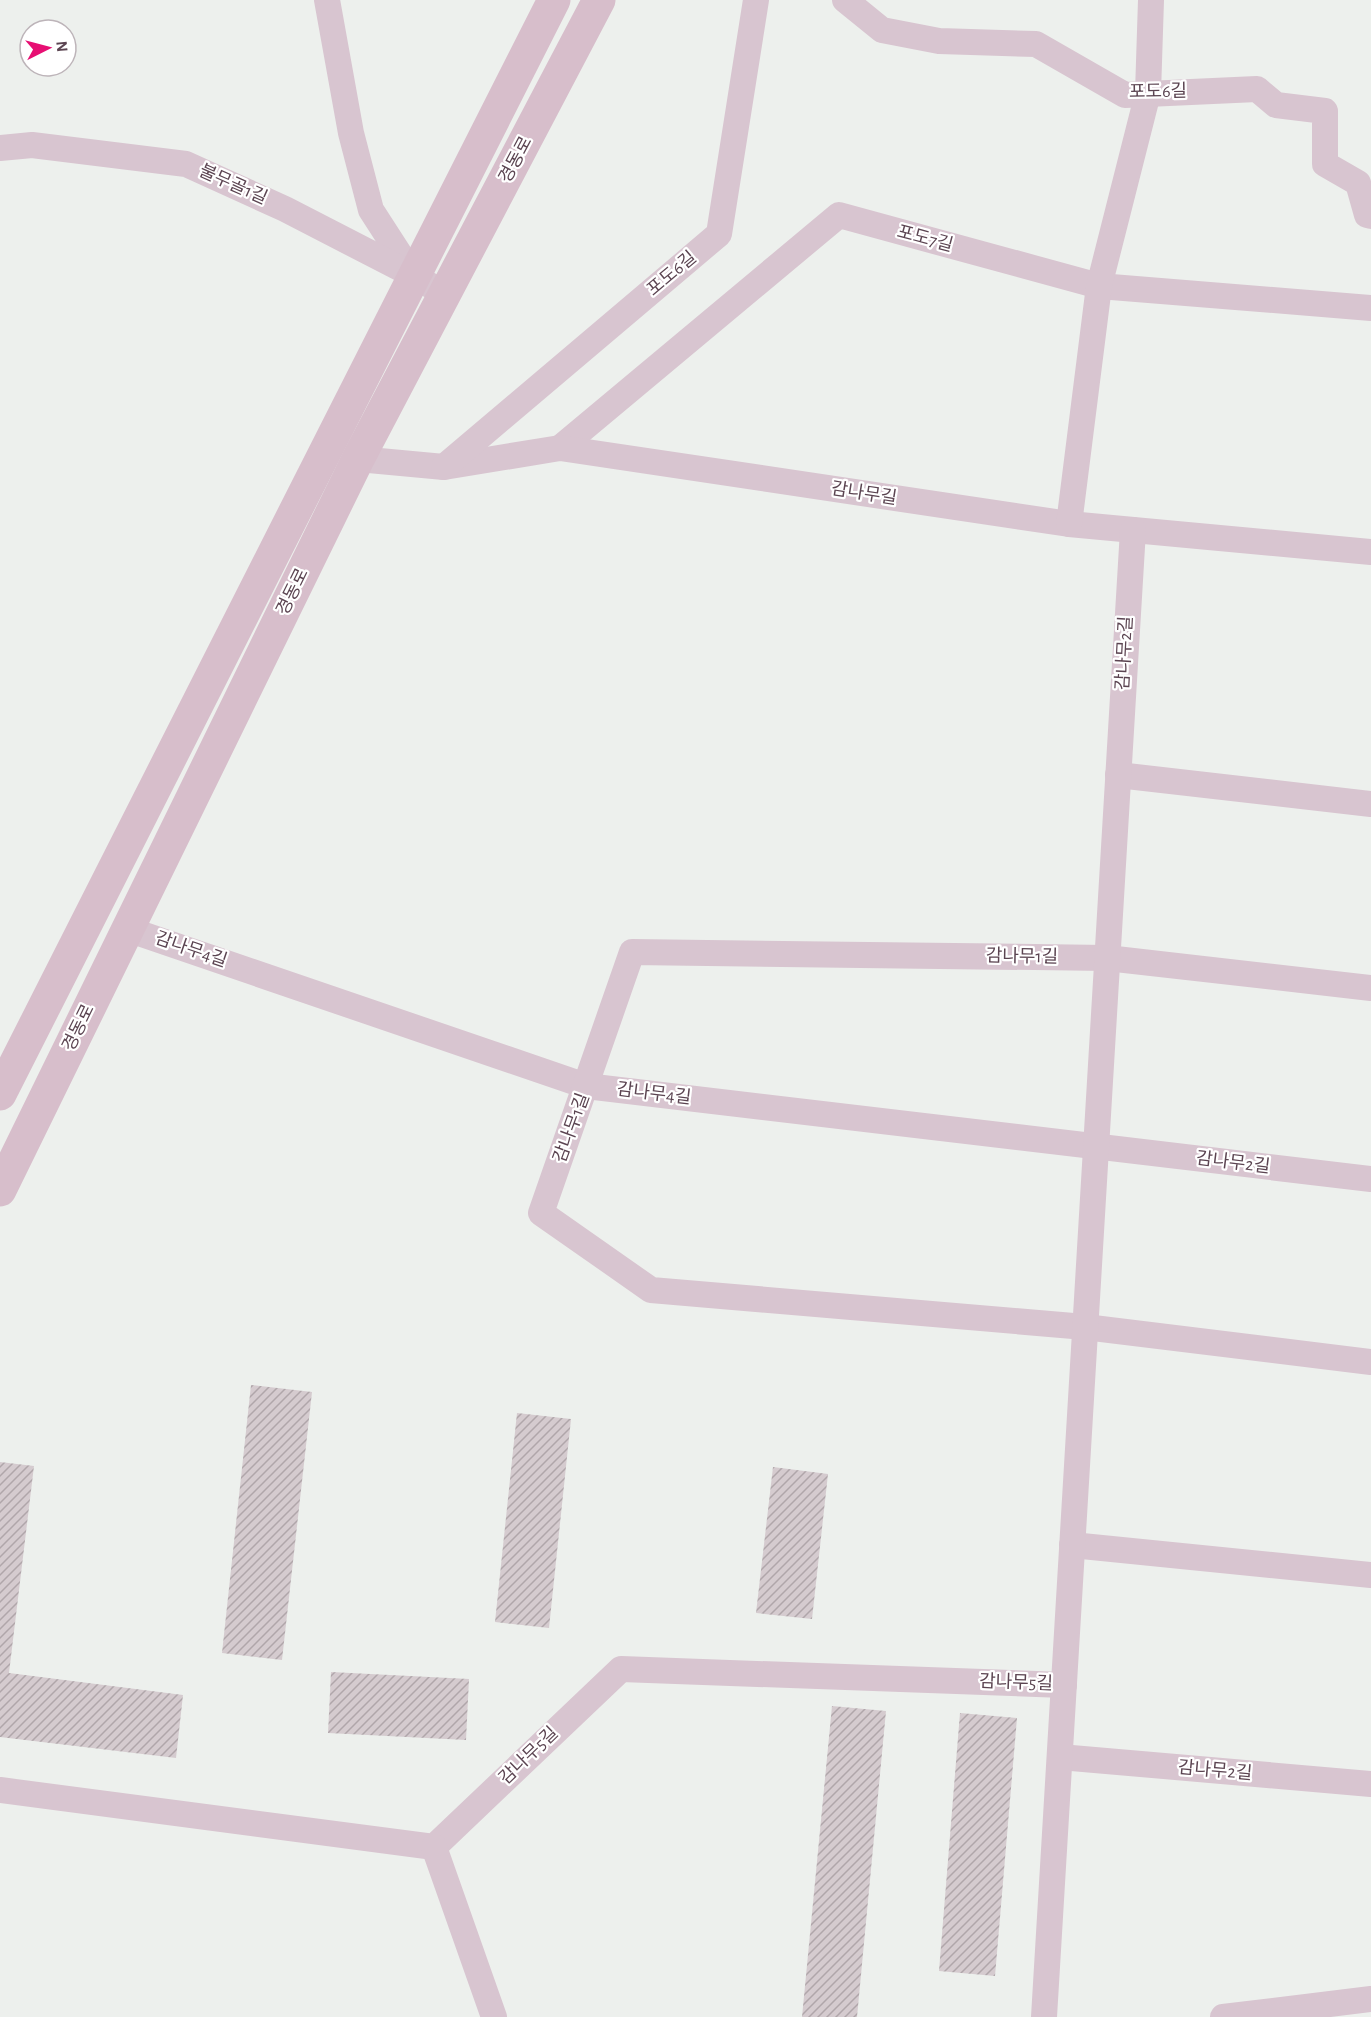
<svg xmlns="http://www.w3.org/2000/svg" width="1371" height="2017" viewBox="0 0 1371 2017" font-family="'Alegreya Sans','Noto Sans KR',sans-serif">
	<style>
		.building { fill: url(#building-hatch) }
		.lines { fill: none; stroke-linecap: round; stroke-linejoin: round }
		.street { stroke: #d8c5d0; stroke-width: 26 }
		.secondary { stroke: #d7becb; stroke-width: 33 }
		.labels { text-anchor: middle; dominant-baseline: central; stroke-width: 4.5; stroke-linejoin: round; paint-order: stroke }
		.street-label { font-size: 18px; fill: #5b4451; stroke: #fff }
	</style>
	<defs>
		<pattern id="building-hatch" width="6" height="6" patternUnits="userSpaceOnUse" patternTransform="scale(1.5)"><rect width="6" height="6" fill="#d5cbcf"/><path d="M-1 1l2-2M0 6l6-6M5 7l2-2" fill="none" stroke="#b0a6aa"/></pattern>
	</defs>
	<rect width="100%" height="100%" fill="#edf0ed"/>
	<!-- building -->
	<g class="building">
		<path d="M251 1385 312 1392 282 1660 222 1653Z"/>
		<path d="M517 1413 571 1419 549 1628 495 1622Z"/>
		<path d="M0 1462 34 1466 9 1673 183 1695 176 1758 0 1737Z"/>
		<path d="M773 1467 828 1474 812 1619 756 1613Z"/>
		<path d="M331 1672 469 1679 466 1740 328 1733Z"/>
		<path d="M832 1706 886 1711 857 2017H802Z"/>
		<path d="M960 1713 1017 1718 995 1976 939 1971Z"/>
	</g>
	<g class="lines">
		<!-- street -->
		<g class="street">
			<path d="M327 0 351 133 371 210 411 272"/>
			<path d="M845 0 882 30 939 41 1036 44 1125 95 1257 89 1276 105 1325 111V164L1358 183 1367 215 1371 216"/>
			<path d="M0 148 32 145 186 164 285 209 413 275 446 295"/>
			<path d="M560 448 839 215 1099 286 1371 308"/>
			<path d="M358 459 444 467 560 448 1069 524 1371 552"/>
			<path d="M444 467 719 234 756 0"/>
			<path d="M1069 524 1099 286 1148 93 1151 0"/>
			<path d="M1118 775 1371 804"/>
			<path d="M127 929 586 1086 1371 1179"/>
			<path d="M1371 988 1107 958 632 952 541 1213 651 1290 1085 1327 1371 1362"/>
			<path d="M1072 1545 1371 1575"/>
			<path d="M1060 1757 1371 1784"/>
			<path d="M0 1790 434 1847 621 1669 1064 1685"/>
			<path d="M434 1847 494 2017"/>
			<path d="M1044 2017 1133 530"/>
			<path d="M1223 2017 1371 1999"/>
		</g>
		<!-- secondary -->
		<g class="secondary">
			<path d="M0 1094 554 0"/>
			<path d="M0 1190 358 459 599 0"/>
		</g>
	</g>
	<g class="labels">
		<!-- street labels -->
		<g class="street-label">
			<text transform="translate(1158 92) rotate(-1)">포도6길</text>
			<text transform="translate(516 160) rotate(-62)">경동로</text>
			<text transform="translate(233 185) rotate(24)">불무골1길</text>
			<text transform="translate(925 239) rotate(15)">포도7길</text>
			<text transform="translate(672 274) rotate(-40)">포도6길</text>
			<text transform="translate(864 494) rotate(9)">감나무길</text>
			<text transform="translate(293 592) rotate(-64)">경동로</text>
			<text transform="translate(1125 653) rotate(-87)">감나무2길</text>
			<text transform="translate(191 950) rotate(19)">감나무4길</text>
			<text transform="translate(1022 957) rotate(1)">감나무1길</text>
			<text transform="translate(79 1028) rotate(-64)">경동로</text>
			<text transform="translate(654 1094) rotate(7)">감나무4길</text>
			<text transform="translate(572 1128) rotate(-70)">감나무1길</text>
			<text transform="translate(1233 1163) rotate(7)">감나무2길</text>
			<text transform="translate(1016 1683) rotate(2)">감나무5길</text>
			<text transform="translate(529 1756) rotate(-44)">감나무5길</text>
			<text transform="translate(1215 1771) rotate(5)">감나무2길</text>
		</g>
	</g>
	<!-- north arrow -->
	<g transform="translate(48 48) rotate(84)"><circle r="28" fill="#ffffff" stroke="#bdb4b9" stroke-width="1.5"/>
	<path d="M0-4.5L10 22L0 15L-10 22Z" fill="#e70f73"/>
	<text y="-9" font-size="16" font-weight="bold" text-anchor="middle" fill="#5b4451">N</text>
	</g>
</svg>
